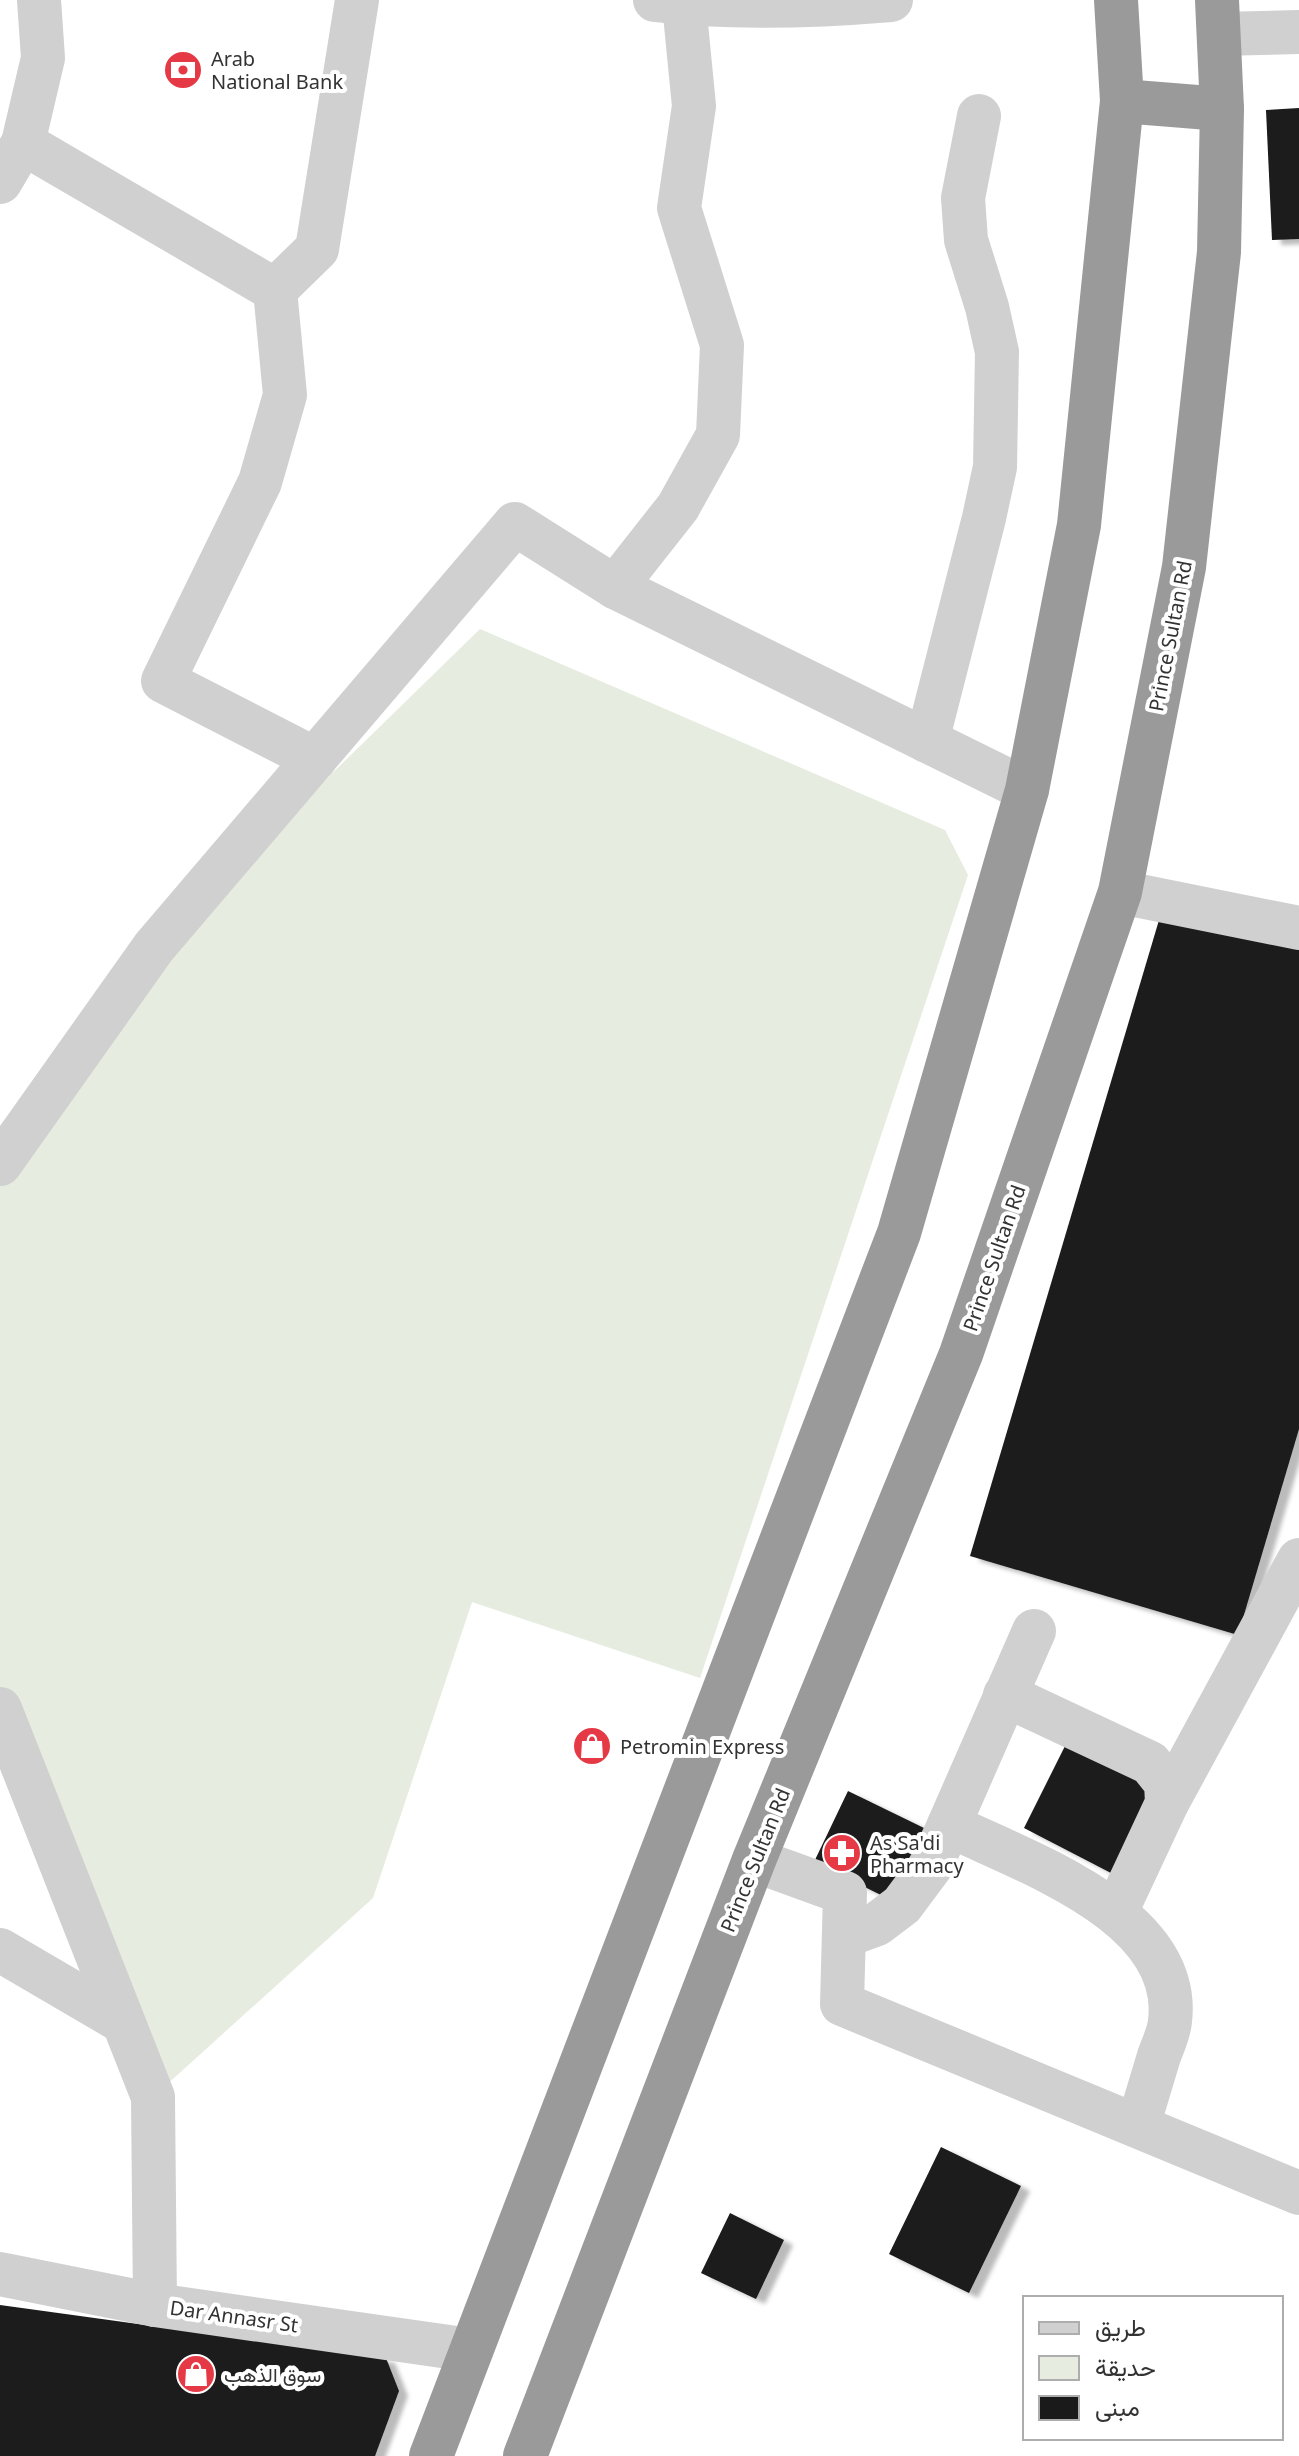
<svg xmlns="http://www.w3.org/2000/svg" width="1299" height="2456" viewBox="0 0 1299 2456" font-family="'Noto Sans',Vazirmatn,sans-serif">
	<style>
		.green { fill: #e6ecdf }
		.building { fill: #1a1a1a; filter: url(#shadow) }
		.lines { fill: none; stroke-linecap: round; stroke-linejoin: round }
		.minor { stroke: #d0d0d0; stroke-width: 44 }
		.highway { stroke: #9a9a9a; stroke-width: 44 }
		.labels { text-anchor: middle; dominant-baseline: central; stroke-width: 8; stroke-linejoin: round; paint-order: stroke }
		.poi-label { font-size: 20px; fill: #333; stroke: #fff; text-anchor: start }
		.street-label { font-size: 20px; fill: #333; stroke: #fff }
	</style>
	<defs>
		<filter id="shadow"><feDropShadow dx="9" dy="5" stdDeviation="2" flood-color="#0004"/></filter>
	</defs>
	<rect width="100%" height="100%" fill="#fff"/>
	<!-- green -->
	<path class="green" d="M480 629 945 830 968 875 700 1678 472 1602 373 1898 153 2097 0 1709V1164L154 947Z"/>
	<!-- building -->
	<g class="building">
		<path d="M1299 108V239L1272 240 1266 110Z"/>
		<path d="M1162 910 1299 950V1429L1238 1635 970 1556Z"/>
		<path d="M1066 1744 1153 1789 1111 1873 1024 1828Z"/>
		<path d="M848 1791 924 1828 889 1899 814 1862Z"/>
		<path d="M941 2147 1021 2186 969 2293 889 2254Z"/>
		<path d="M730 2213 784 2240 756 2299 701 2273Z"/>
		<path d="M0 2305 386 2358 399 2391 375 2456H0Z"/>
	</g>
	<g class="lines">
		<!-- minor -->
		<g class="minor">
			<path d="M655 0C728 9 818 6 891 0"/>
			<path d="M1219 34 1299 32"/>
			<path d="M23 143 275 290 317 249 357 0"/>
			<path d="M0 182 23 143 43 58 39 0"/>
			<path d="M275 290 285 395 260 482 163 681 315 759"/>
			<path d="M615 587 678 507 718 435 722 345 679 208 694 106 684 4"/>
			<path d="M927 741 984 518 995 467 997 352 987 307 966 240 963 198 979 116"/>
			<path d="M1120 892 1299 928"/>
			<path d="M0 1164 154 947 515 524 615 587 1027 790"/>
			<path d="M1005 1695 1150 1763 1166 1783 1167 1803 1116 1912"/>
			<path d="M0 1709 153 2097 155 2305"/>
			<path d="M1167 1803 1299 1560"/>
			<path d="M949 1825C1025 1862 1183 1915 1170 2021 1169 2033 1163 2045 1159 2056 1152 2080 1145 2103 1138 2126"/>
			<path d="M754 1860 845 1893 842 2004 1299 2193"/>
			<path d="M844 1936 877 1924 902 1905 931 1866 1034 1631"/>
			<path d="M0 1950 123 2022"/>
			<path d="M0 2274 155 2305 470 2350"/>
		</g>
		<!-- highway -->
		<g class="highway">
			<path d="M1122 101 1222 109"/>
			<path d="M431 2456 899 1233 1027 790 1079 525 1122 101 1116 0"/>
			<path d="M525 2456 754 1860 961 1354 1120 892 1184 567 1219 252 1222 109 1217 0"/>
		</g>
	</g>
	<!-- icons -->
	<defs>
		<symbol id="bank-disc" viewBox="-11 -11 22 22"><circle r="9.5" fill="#e63946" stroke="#fff"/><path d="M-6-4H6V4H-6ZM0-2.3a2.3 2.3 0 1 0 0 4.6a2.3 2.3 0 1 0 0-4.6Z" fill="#fff"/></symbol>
		<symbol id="shop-disc" viewBox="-11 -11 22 22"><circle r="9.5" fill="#e63946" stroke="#fff"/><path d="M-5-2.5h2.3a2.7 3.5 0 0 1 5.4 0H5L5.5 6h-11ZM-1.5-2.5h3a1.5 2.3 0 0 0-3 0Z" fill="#fff"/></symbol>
		<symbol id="pharmacy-disc" viewBox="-11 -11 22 22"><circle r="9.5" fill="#e63946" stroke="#fff"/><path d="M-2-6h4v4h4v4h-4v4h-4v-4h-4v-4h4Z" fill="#fff"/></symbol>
	</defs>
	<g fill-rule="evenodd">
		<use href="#bank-disc" x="161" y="48" width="44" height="44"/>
		<use href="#shop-disc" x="570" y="1724" width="44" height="44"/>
		<use href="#pharmacy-disc" x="820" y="1831" width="44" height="44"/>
		<use href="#shop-disc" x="174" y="2352" width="44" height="44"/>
	</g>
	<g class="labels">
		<!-- poi labels -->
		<g class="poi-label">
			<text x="211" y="58">Arab<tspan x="211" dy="23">National Bank</tspan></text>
			<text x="620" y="1746">Petromin Express</text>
			<text x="870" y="1842">As Sa'di<tspan x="870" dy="23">Pharmacy</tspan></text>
			<text x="224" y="2374">سوق الذهب</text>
		</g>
		<!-- street labels -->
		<g class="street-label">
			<text transform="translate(1170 636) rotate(-79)">Prince Sultan Rd</text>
			<text transform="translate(994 1258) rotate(-71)">Prince Sultan Rd</text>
			<text transform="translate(755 1860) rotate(-68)">Prince Sultan Rd</text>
			<text transform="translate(234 2316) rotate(8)">Dar Annasr St</text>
		</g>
	</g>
	<!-- legend -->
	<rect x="1023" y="2296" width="260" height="144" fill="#ffffff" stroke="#adadad" stroke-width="2"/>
	<rect x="1039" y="2322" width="40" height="12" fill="#d0d0d0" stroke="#adadad" stroke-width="2"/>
	<text x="1095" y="2336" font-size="24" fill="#333333">طريق</text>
	<rect x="1039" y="2356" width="40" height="24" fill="#e6ecdf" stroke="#adadad" stroke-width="2"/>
	<text x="1095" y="2376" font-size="24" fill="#333333">حديقة</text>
	<rect x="1039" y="2396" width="40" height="24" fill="#1a1a1a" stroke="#adadad" stroke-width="2"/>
	<text x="1095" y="2416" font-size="24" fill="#333333">مبنى</text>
</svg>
